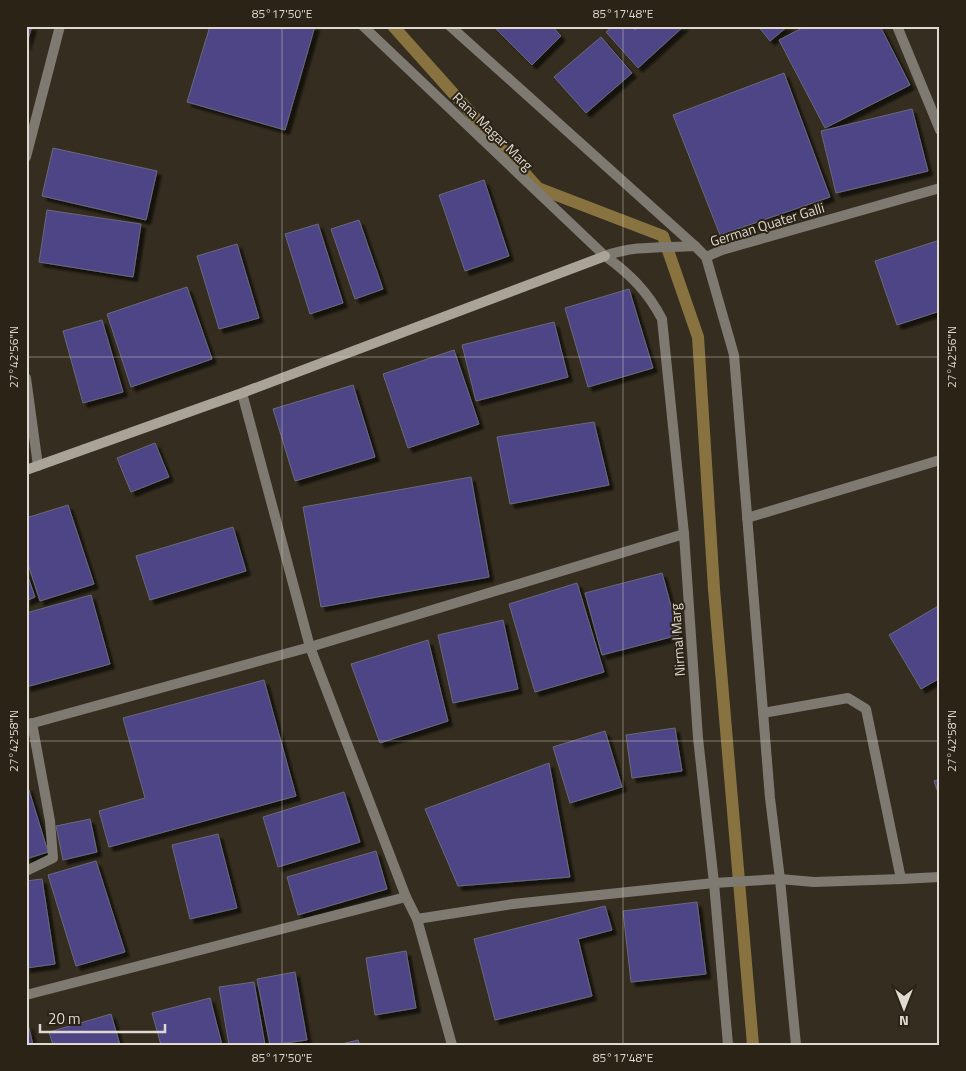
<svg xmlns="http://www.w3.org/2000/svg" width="966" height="1071" viewBox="0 0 966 1071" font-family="'Titillium Web',sans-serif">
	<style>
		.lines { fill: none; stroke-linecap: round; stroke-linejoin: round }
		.stream { stroke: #887340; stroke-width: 12 }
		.building { fill: #4d4486; stroke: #6a697a; filter: url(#shadow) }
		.street { stroke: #7e7a72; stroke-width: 10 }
		.secondary { stroke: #aaa498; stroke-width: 10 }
		.ticks { fill: none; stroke: #dfdad1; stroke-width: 1; stroke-opacity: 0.45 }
		.labels { text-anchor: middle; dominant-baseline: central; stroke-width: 4; stroke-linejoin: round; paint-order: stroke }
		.street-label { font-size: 14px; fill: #dfdad1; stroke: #2b2416 }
		.neatline { fill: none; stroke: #dfdad1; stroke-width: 2 }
		.ticks-label { font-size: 12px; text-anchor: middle; fill: #dfdad1 }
	</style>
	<defs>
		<filter id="shadow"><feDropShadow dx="4.5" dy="4.5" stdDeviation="1" flood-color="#0009"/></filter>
	</defs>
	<rect width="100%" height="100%" fill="#352e20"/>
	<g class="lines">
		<!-- stream -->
		<path class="stream" d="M393 26 538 188 663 236 698 337 714 589 753 1045"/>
	</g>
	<!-- building -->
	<g class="building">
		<path d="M26 26H32L26 46Z"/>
		<path d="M210 26H315L285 130 187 102Z"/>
		<path d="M493 26H552L561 36 532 65Z"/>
		<path d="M613 26H631L635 30 639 26H684L638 68 606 32Z"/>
		<path d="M758 26H788L770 41Z"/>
		<path d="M806 26H880L910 85 825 128 779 40Z"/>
		<path d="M601 37 632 73 586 113 554 77Z"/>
		<path d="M784 73 830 197 720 235 673 115Z"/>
		<path d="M912 109 928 171 836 193 821 131Z"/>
		<path d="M53 148 157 171 146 220 42 196Z"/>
		<path d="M484 180 509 256 465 271 439 195Z"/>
		<path d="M47 210 141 224 133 277 39 262Z"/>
		<path d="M359 220 383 289 355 299 331 229Z"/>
		<path d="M318 224 343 303 310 314 285 234Z"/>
		<path d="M940 240V311L897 325 875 261Z"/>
		<path d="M237 244 259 318 219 329 197 256Z"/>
		<path d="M187 287 212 359 131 387 107 314Z"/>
		<path d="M629 289 653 368 588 387 565 308Z"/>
		<path d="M102 320 123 392 83 403 63 331Z"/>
		<path d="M554 322 568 377 476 401 462 345Z"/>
		<path d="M454 350 479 424 408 448 383 374Z"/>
		<path d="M353 385 375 457 295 481 273 409Z"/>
		<path d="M594 422 609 485 510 504 497 437Z"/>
		<path d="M155 443 169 477 131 492 117 458Z"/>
		<path d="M471 477 489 577 321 607 303 507Z"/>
		<path d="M68 505 94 584 40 601 26 558V518Z"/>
		<path d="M233 527 246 571 150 600 136 556Z"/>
		<path d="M26 571 35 597 26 601Z"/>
		<path d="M662 573 679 635 602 655 585 593Z"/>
		<path d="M577 583 604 672 535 692 509 604Z"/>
		<path d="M91 595 110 664 26 687V613Z"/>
		<path d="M940 605V678L921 689 889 635Z"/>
		<path d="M503 620 518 689 453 703 438 635Z"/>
		<path d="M428 640 448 721 380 743 351 664Z"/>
		<path d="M264 680 296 796 109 847 99 811 145 798 123 718Z"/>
		<path d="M675 728 682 771 632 778 626 735Z"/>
		<path d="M605 731 622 787 570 803 553 747Z"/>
		<path d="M549 763 570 877 458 886 425 809Z"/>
		<path d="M940 779V798L934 781Z"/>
		<path d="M26 787H28L48 852 26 859Z"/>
		<path d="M344 792 360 842 278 867 263 817Z"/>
		<path d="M90 819 97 852 63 860 56 826Z"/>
		<path d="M218 834 237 908 190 919 172 845Z"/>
		<path d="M376 851 387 889 298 915 287 877Z"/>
		<path d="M96 861 125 952 76 966 48 875Z"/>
		<path d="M42 879 55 964 26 968V881Z"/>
		<path d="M697 902 706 974 631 982 623 911Z"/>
		<path d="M605 906 612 930 578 939 592 996 495 1020 474 939Z"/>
		<path d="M406 951 416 1008 375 1015 366 958Z"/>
		<path d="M295 972 307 1040 270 1045 257 979Z"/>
		<path d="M254 982 265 1045H229L219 987Z"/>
		<path d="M210 998 222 1045H161L152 1013Z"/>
		<path d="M111 1014 120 1045H53L49 1032Z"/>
		<path d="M28 1024 33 1045H26Z"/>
		<path d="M358 1040 360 1045H338Z"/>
	</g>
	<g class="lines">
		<!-- street -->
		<g class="street">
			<path d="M363 26 605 256C630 274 648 292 662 319L684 534 698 738 714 883 728 1045"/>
			<path d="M450 26 695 246"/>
			<path d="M897 26 940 130"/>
			<path d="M26 157 60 26"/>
			<path d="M605 256C634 245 664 248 695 246L706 257 722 250 940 188"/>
			<path d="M706 257 734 355 770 798 780 879 796 1045"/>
			<path d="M26 378 38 466"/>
			<path d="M242 393 310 647 406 897 417 919 452 1045"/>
			<path d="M747 518 940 460"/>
			<path d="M763 713 848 698 866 709 901 879 940 877"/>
			<path d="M26 725 310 647 684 534"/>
			<path d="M26 871 53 858 50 821 32 723"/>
			<path d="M417 919 513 904 714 883 780 879 814 882 901 879"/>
			<path d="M26 995 406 897"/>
		</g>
		<!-- secondary -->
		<path class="secondary" d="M26 470 242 393 605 256"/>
	</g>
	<!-- ticks -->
	<path class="ticks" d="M282 26V1045M623 26V1045M26 357H940M26 741H940"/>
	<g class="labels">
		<!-- street labels -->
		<g class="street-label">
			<text transform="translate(493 131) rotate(44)">Rana Magar Marg</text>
			<text transform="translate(767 224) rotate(-17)">German Quater Galli</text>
			<text transform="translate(677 640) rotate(-94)">Nirmal Marg</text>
		</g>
	</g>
	<!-- border -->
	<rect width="966" height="1071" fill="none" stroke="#2b2416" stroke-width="55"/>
	<!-- north arrow -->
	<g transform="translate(904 1008) rotate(180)" stroke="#2b2416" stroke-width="4" paint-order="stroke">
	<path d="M0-4L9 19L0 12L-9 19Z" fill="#dfdad1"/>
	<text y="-8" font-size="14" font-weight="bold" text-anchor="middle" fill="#dfdad1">N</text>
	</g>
	<!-- scale -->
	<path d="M40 1024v8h125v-8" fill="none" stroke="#dfdad1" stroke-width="2.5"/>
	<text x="48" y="1024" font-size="15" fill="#dfdad1" stroke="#2b2416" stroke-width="4" paint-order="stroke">20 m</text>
	<rect x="28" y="28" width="910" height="1016" class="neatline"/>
	<g class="ticks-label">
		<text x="282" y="18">85°17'50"E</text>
		<text x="623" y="18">85°17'48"E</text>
		<text transform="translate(952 357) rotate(-90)" y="4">27°42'56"N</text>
		<text transform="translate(14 357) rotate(-90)" y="4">27°42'56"N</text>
		<text transform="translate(14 741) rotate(-90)" y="4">27°42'58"N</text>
		<text transform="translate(952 741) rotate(-90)" y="4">27°42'58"N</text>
		<text x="282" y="1062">85°17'50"E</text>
		<text x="623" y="1062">85°17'48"E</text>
	</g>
</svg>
